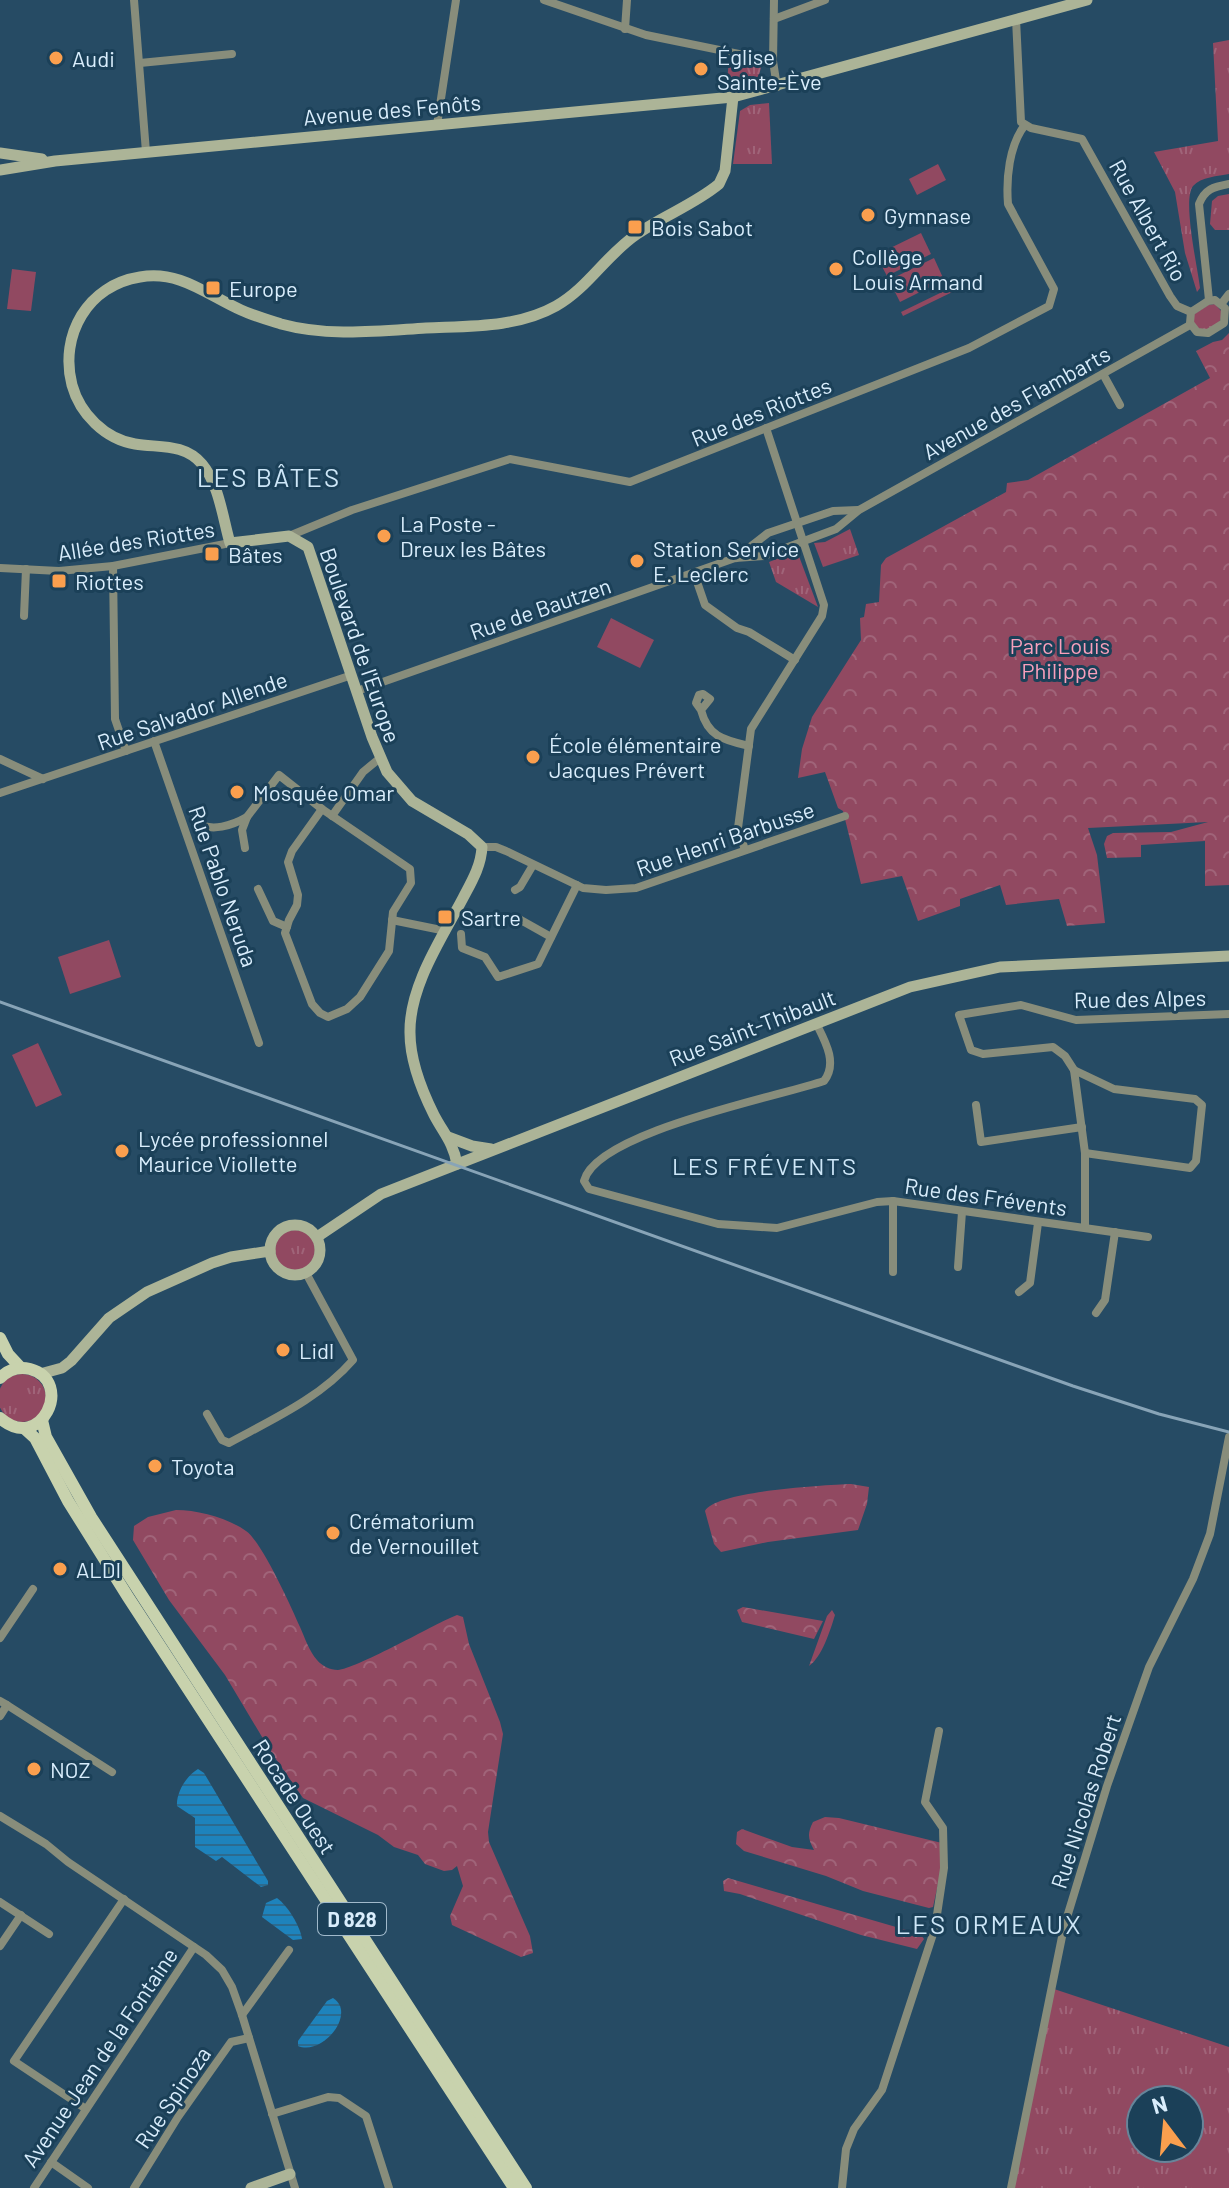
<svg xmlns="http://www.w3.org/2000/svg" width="1229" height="2188" viewBox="0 0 1229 2188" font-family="Barlow,sans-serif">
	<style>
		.grass { fill: url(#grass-tufts); fill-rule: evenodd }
		.forest { fill: url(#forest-crowns) }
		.pitch { fill: #914961 }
		.water { fill: url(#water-rules) }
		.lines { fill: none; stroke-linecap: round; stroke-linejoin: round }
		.street { stroke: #888d7b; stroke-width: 8 }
		.secondary { stroke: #acb497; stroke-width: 11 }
		.primary { stroke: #c8d2ad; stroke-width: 12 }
		.rail { stroke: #88a4b7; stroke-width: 3 }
		.poi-dot { fill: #fa9f4e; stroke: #1b4058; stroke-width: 3 }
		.labels { text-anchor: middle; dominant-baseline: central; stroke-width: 6; stroke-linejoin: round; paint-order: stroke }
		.shield { fill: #1b4058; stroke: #a0b9cb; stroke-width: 2 }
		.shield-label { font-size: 20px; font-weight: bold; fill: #d9edfc }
		.poi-label { font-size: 22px; fill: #d9edfc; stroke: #1b4058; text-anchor: start }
		.street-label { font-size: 22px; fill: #d9edfc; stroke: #1b4058 }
		.park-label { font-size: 22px; fill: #f9a0bc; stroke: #1b4058 }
		.neighbourhood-label { font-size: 24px; letter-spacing: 2px; fill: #cee7f8; stroke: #1b4058 }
		.quarter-label { font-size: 26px; letter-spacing: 2px; fill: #cee7f8; stroke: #1b4058 }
	</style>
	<defs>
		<pattern id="grass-tufts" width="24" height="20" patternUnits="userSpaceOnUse" patternTransform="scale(2)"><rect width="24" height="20" fill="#914961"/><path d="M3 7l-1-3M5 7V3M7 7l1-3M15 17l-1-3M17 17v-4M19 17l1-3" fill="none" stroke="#a06479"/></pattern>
		<pattern id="forest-crowns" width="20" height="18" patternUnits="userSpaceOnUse" patternTransform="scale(2)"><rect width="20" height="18" fill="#914961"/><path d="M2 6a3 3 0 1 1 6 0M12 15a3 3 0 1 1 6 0" fill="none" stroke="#a06479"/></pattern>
		<pattern id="water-rules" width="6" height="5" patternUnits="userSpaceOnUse" patternTransform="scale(2)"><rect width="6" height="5" fill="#1e83bc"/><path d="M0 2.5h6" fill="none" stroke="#2c6b8f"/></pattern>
	</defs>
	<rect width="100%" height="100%" fill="#264b64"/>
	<!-- grass -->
	<g class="grass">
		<path d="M1229 40V174C1218 176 1201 177 1193 186 1182 200 1198 269 1200 288L1197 292 1185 253 1175 192 1154 152 1218 141 1213 43Z"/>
		<path d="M729 59 761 67 758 80 727 83Z"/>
		<path d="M769 103 772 164H733L740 111 750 105Z"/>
		<path d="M1229 194V230H1215L1210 224 1212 201 1218 196Z"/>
		<path d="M1215 304 1223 313 1219 323 1206 330 1198 329 1194 324 1193 315 1208 305Z"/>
		<path d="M850 529 859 555 823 567 814 543 825 542Z"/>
		<path d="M797 551 818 607 776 582 769 562Z"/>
		<circle cx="295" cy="1250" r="20"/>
		<circle cx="22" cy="1398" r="24"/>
		<path d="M1051 1988 1229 2047V2188H1014ZM1141 2100H1189V2148H1141Z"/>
	</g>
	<!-- forest -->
	<g class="forest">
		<path d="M1229 333V885L1205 886V841L1141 845V857L1107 858 1104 844 1107 836 1113 833 1171 832 1208 822 1088 828 1097 855 1105 923 1067 926 1059 899 1006 905 1000 885 960 899V906L918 921 902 876 861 884 843 811 838 808 825 772 798 778 802 749 812 717 861 640 860 618 864 617 866 604 879 602 881 565 886 558 1006 492 1007 483 1028 480 1210 378 1196 351 1213 342 1222 340Z"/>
		<path d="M851 1484 869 1487 867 1504 858 1530 768 1542 721 1552 714 1544 705 1511C715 1491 826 1485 851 1484Z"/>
		<path d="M176 1510C198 1510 228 1518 246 1531 262 1542 291 1607 300 1627 305 1638 309 1651 317 1660 322 1666 330 1670 338 1670 355 1669 430 1627 450 1618L457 1615 463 1617 469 1644 500 1722 503 1734 488 1832 489 1842 530 1936 533 1953 521 1957 452 1925 450 1916 463 1886 457 1866 452 1870 444 1871 425 1864 418 1855 394 1847 378 1835 303 1798 271 1752 225 1675 169 1600 133 1540 134 1526 148 1517Z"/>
		<path d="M743 1607 823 1621 814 1639 742 1622 737 1610Z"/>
		<path d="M832 1610 835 1615C830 1631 822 1657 809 1666L827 1616Z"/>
		<path d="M825 1817 839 1818 942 1843 940 1875 933 1907 929 1908 863 1891 826 1876 744 1851 736 1844 737 1832 742 1829 792 1847 814 1850C808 1839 807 1834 813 1822Z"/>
		<path d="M728 1878 920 1934 924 1939 917 1949 861 1935 740 1894 724 1891 723 1881Z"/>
	</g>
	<!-- pitch -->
	<g class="pitch">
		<path d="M938 164 946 180 917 195 909 179Z"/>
		<path d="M921 233 931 254 887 276 876 255Z"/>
		<path d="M934 258 944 280 900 302 889 280Z"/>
		<path d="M12 269 36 272 31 311 7 309Z"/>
		<path d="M971 278 973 282 903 316 901 312Z"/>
		<path d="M611 618 654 640 640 668 597 647Z"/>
		<path d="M109 940 121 977 70 994 58 957Z"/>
		<path d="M38 1043 62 1095 36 1107 12 1055Z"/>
	</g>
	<!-- water -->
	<g class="water">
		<path d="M198 1769 204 1773 268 1881V1885L261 1887 222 1857 216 1861 195 1847V1818L177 1806C176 1793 186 1776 198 1769Z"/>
		<path d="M277 1898C288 1906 300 1926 302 1939L293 1940 262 1917 266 1903Z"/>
		<path d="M333 1998C357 2013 323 2056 298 2046V2041L327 2001Z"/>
	</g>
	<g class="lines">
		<!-- street -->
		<g class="street">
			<path d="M134 0 146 152"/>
			<path d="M544 0 646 35 773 61"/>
			<path d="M774 0 773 61 777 87"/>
			<path d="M774 19 825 0"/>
			<path d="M1016 19 1021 122 1031 128 1082 139 1170 296 1177 306 1191 312"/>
			<path d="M625 29 627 0"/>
			<path d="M140 63 232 54"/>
			<path d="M437 125 456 0"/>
			<path d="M1209 300 1199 204C1205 189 1213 187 1229 184"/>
			<path d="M1215 300 1225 308 1224 323 1208 333 1197 332 1190 323 1191 312 1208 301Z"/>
			<path d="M1222 303 1229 294"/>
			<path d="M1103 374 1120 405"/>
			<path d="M289 536 352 510 510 459 630 482 969 348 1049 306 1054 289 1008 204C1006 179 1009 145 1025 125"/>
			<path d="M736 558 768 533 833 511 858 510"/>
			<path d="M113 566 115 719 126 751"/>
			<path d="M0 568 59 571 113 566 230 543"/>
			<path d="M694 573 705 605 737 628 749 632 795 660"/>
			<path d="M24 616 26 569"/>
			<path d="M357 691 735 558 764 556 836 529 859 510 1190 325"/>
			<path d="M701 710 696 703 699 695 703 694 710 699 701 710C708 737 724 740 749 746"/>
			<path d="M154 741 259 1043"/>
			<path d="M0 759 43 779"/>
			<path d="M0 793 352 675"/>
			<path d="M322 809 410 869 411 883 393 912 389 951 360 997 347 1009 328 1017 320 1013 312 1004 285 933 289 920 297 905 298 895 288 862 292 851Z"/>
			<path d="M195 814 196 822C211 833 233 825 247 817L242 830 245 848"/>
			<path d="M332 816 363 772 380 758"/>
			<path d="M247 817 279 775 322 809"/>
			<path d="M482 847H496L506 851 583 888 606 890 636 888 845 816"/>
			<path d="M745 850 738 828 751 729 822 616 824 605 766 428"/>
			<path d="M258 889 273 921 287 927"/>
			<path d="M515 890 520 887 533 865"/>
			<path d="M519 919 551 937"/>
			<path d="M392 920 446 931"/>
			<path d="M461 934 462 948 485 957 498 977 538 964 577 885"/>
			<path d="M816 1023C825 1041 838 1063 824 1081 777 1097 596 1132 584 1181L589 1189 718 1224 777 1228 877 1202 893 1201 1148 1237"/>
			<path d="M1074 1070 1114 1089 1195 1099 1202 1105 1196 1161 1190 1168 1085 1153"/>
			<path d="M976 1105 981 1142 1082 1127"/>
			<path d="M893 1201V1272"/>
			<path d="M1085 1227V1153L1074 1070 1065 1056 1053 1047 983 1054 971 1050 959 1015 1021 1005 1076 1020 1229 1014"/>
			<path d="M958 1267 962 1212"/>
			<path d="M1019 1292 1030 1283 1038 1223"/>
			<path d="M1096 1313 1105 1300 1115 1232"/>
			<path d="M207 1414 222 1440 229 1443C273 1419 320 1398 353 1360L306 1273"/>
			<path d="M0 1638 33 1589"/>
			<path d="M0 1701 7 1705 0 1716"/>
			<path d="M7 1705 112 1772"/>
			<path d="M0 1816 46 1844 68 1862 206 1955 222 1970 232 1987 242 2015 295 2188"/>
			<path d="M0 1902 49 1934"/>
			<path d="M0 1946 21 1915"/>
			<path d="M242 2015 289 1950"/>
			<path d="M86 2109 14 2061 124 1899"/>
			<path d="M272 2114 328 2097 339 2098 366 2116 389 2188"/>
			<path d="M51 2162 88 2188"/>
			<path d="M34 2188 194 1947"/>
			<path d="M134 2188 178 2117 231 2042 249 2038"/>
			<path d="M842 2188 846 2149 854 2129 882 2090 935 1928 944 1868 943 1828 925 1802 939 1731"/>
			<path d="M1011 2188 1064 1927 1107 1786 1149 1667 1193 1579 1210 1534 1229 1437"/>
		</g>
		<!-- secondary -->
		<g class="secondary">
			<path d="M0 153 42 159"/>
			<path d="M0 170 55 161 733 97 1087 0"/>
			<path d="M448 1137 472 1146 491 1149"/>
			<path d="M457 1164C453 1142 444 1134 434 1115 422 1091 410 1061 410 1033 409 986 442 938 463 898 472 881 481 866 482 847L468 834 412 801 387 772 372 737 308 547 289 536 230 543C223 519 219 484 202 464 184 443 159 448 135 444 105 439 80 414 72 385 59 335 88 285 140 277 180 270 207 295 241 310 254 316 268 320 281 324 328 337 378 331 426 328 469 326 517 328 556 306 588 288 606 255 637 234 663 216 695 204 719 184L725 171 733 97"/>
			<circle cx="295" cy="1250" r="25"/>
			<path d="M317 1237 381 1194 910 987 1000 967 1229 956"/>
			<path d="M40 1374 62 1368 71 1361 109 1318 147 1292 212 1263 231 1257 270 1251"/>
			<path d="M251 2188 290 2174"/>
		</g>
		<!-- primary -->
		<g class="primary">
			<path d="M0 1338 8 1354 21 1368"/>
			<path d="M0 1378C8 1370 18 1366 30 1369 75 1381 41 1454 0 1418"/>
			<path d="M42 1420 46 1437 91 1517 526 2188"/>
			<path d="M24 1428 35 1438 68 1501 128 1597 514 2188"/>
		</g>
		<!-- rail -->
		<path class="rail" d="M0 1002 1073 1386 1159 1414 1229 1432"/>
	</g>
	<!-- markers -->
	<g class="poi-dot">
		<circle cx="56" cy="58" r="8"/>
		<circle cx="701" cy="69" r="8"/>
		<circle cx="868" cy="215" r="8"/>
		<rect x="627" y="219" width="16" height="16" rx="4"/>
		<circle cx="836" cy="269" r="8"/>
		<rect x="205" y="280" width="16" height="16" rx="4"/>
		<circle cx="384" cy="536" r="8"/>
		<rect x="204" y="546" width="16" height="16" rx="4"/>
		<circle cx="637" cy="561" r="8"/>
		<rect x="51" y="573" width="16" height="16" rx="4"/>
		<circle cx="533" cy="757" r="8"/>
		<circle cx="237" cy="792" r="8"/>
		<rect x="437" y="909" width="16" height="16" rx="4"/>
		<circle cx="122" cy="1151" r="8"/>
		<circle cx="283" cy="1350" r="8"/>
		<circle cx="155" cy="1466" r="8"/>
		<circle cx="333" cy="1533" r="8"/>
		<circle cx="60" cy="1569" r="8"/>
		<circle cx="34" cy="1769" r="8"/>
	</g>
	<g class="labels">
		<!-- shield labels -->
		<rect class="shield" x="318" y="1903" width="68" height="32" rx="6"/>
		<g class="shield-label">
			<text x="352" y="1919">D 828</text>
		</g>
		<!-- poi labels -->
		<g class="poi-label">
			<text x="717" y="56">Église<tspan x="717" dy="25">Sainte-Ève</tspan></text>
			<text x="72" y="58">Audi</text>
			<text x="884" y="215">Gymnase</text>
			<text x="651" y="227">Bois Sabot</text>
			<text x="852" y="256">Collège<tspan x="852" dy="25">Louis Armand</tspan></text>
			<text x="229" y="288">Europe</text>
			<text x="400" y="523">La Poste -<tspan x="400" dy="25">Dreux les Bâtes</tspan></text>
			<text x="653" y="548">Station Service<tspan x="653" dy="25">E. Leclerc</tspan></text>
			<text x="228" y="554">Bâtes</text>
			<text x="75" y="581">Riottes</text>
			<text x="549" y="744">École élémentaire<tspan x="549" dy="25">Jacques Prévert</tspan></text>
			<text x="253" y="792">Mosquée Omar</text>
			<text x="461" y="917">Sartre</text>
			<text x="138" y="1138">Lycée professionnel<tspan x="138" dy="25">Maurice Viollette</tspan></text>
			<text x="299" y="1350">Lidl</text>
			<text x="171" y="1466">Toyota</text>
			<text x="349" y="1520">Crématorium<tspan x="349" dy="25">de Vernouillet</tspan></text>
			<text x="76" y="1569">ALDI</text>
			<text x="50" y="1769">NOZ</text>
		</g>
		<!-- street labels -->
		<g class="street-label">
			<text transform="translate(392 109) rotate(-5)">Avenue des Fenôts</text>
			<text transform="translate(1149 220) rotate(61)">Rue Albert Rio</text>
			<text transform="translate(1016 402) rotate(-29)">Avenue des Flambarts</text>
			<text transform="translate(761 411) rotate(-22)">Rue des Riottes</text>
			<text transform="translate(136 540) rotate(-9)">Allée des Riottes</text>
			<text transform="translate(540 608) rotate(-19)">Rue de Bautzen</text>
			<text transform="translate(361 645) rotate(71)">Boulevard de l'Europe</text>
			<text transform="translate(192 710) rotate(-19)">Rue Salvador Allende</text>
			<text transform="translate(725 838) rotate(-19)">Rue Henri Barbusse</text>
			<text transform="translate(224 886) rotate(71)">Rue Pablo Neruda</text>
			<text transform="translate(1140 998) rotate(-1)">Rue des Alpes</text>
			<text transform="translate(752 1027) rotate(-21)">Rue Saint-Thibault</text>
			<text transform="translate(986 1196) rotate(8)">Rue des Frévents</text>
			<text transform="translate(295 1796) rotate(57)">Rocade Ouest</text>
			<text transform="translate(1085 1801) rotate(-72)">Rue Nicolas Robert</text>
			<text transform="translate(99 2057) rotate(-56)">Avenue Jean de la Fontaine</text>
			<text transform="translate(172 2097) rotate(-56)">Rue Spinoza</text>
		</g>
		<!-- park labels -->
		<g class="park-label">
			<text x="1060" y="645">Parc Louis<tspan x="1060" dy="25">Philippe</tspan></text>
		</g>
		<!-- neighbourhood labels -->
		<g class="neighbourhood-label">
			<text x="765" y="1165">LES FRÉVENTS</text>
		</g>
		<!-- quarter labels -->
		<g class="quarter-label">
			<text x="269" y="476">LES BÂTES</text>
			<text x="989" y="1923">LES ORMEAUX</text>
		</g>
	</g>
	<!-- north arrow -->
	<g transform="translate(1165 2124) rotate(344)"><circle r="38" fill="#1b4058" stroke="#67859a" stroke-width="2"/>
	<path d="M0-6L14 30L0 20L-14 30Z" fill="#fa9f4e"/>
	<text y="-12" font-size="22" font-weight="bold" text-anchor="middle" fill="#d9edfc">N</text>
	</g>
</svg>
